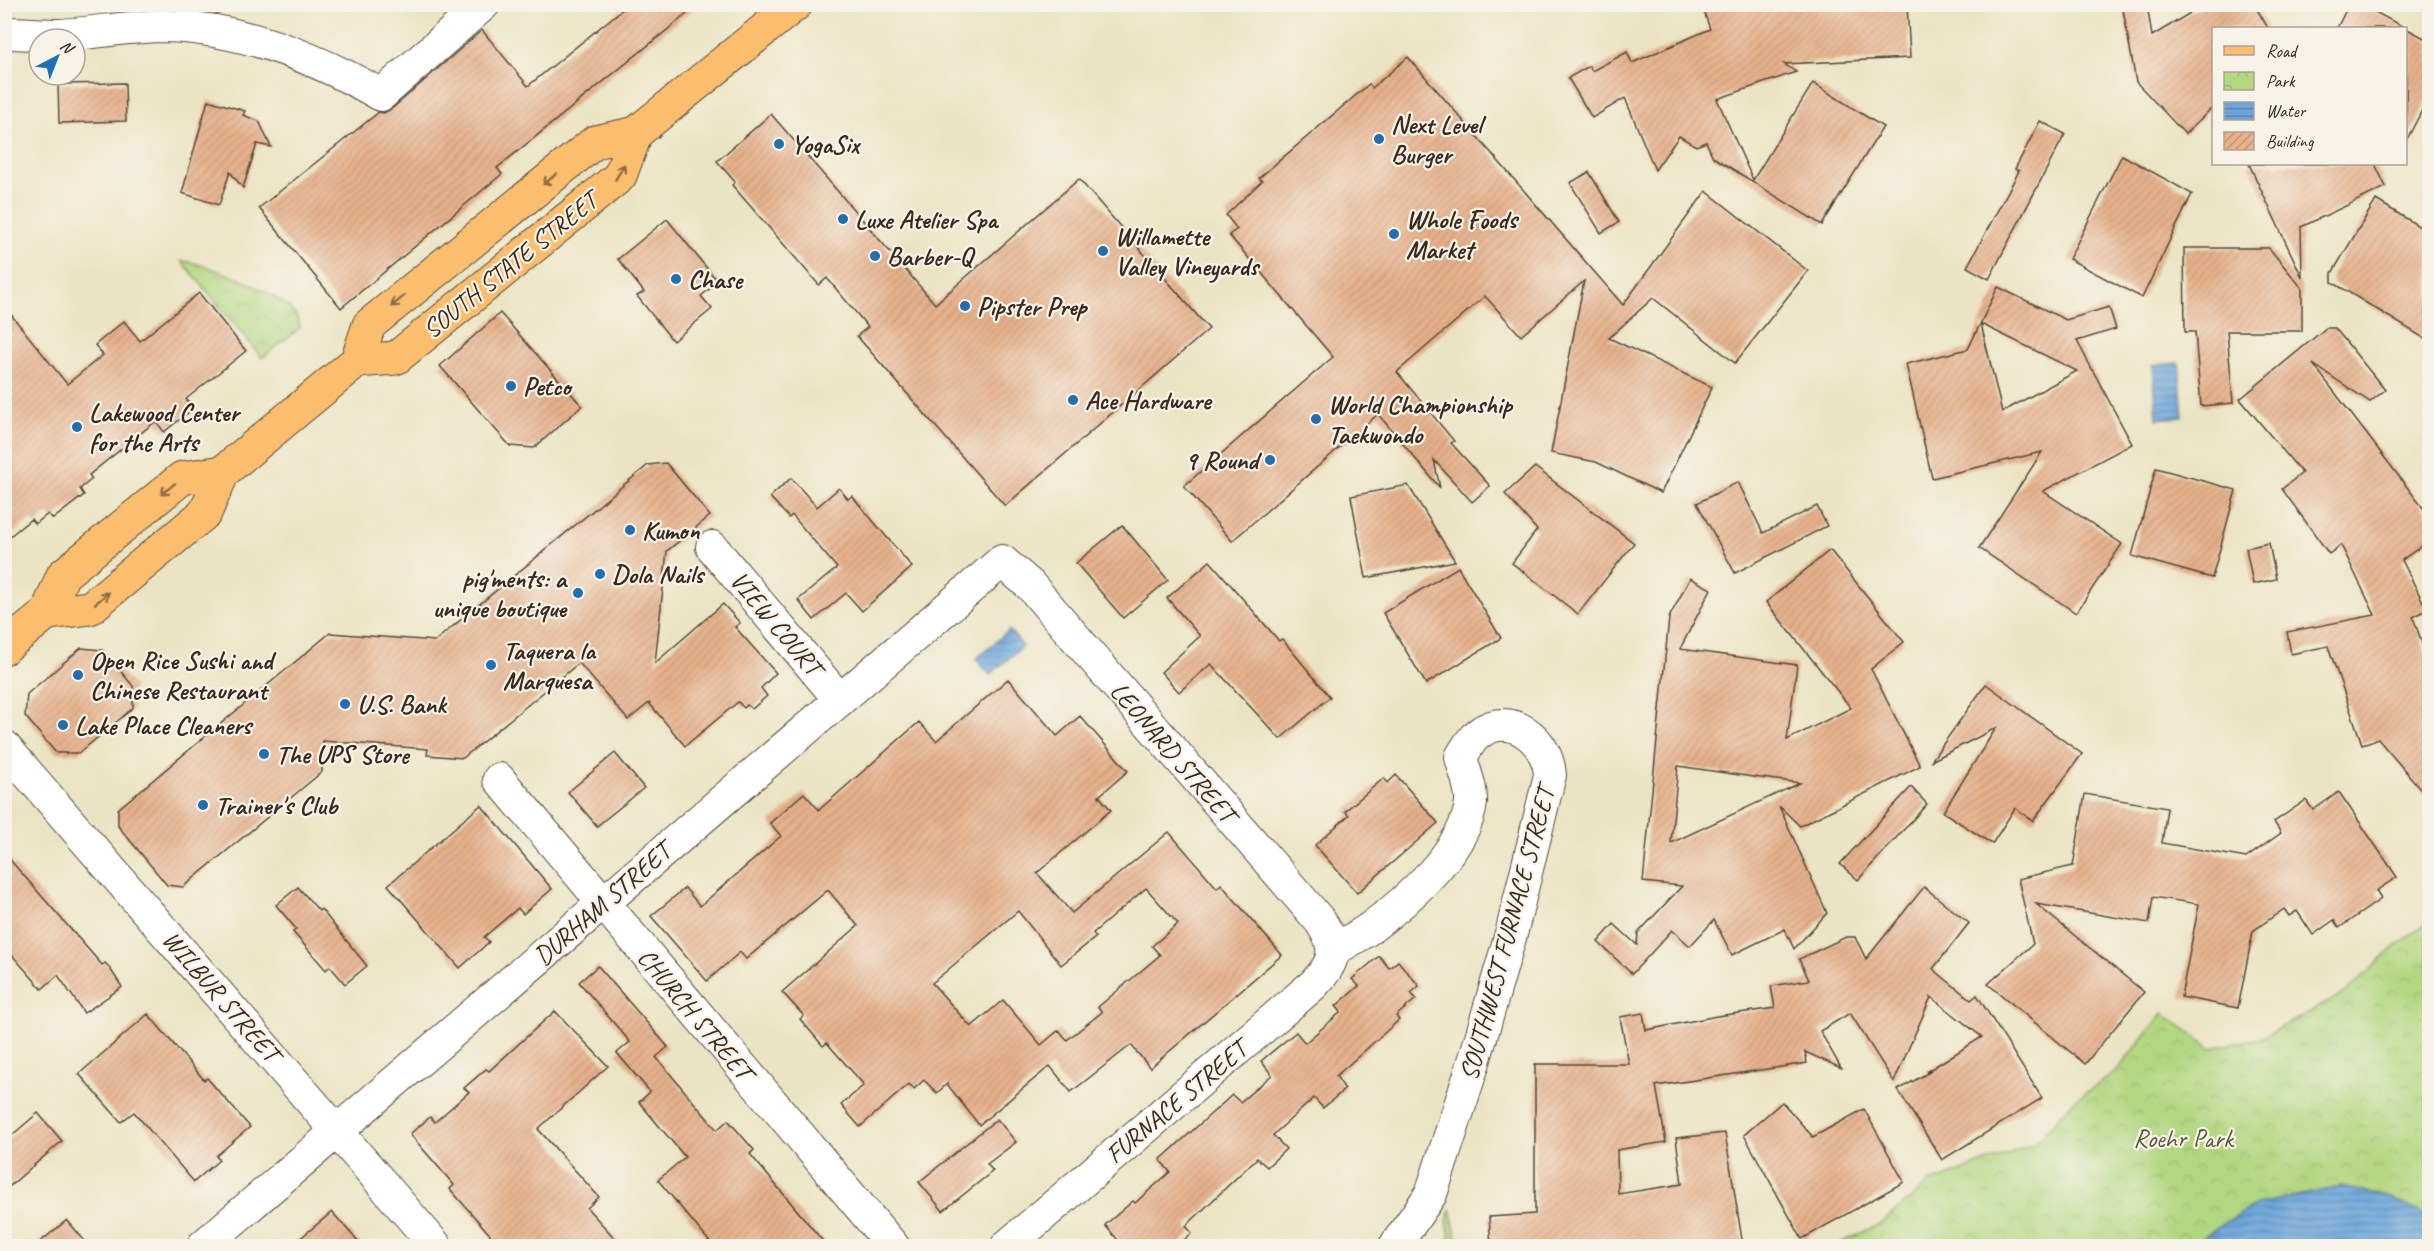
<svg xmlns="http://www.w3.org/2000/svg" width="2434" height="1251" viewBox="0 0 2434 1251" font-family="Caveat,sans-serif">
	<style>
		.park { fill: url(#park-crowns); stroke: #768050; stroke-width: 1.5 }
		.water { fill: url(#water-rules); stroke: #53687c; stroke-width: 1.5 }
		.building { fill: url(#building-hatch); fill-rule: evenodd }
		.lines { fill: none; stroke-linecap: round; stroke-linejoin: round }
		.street-casing { stroke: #554637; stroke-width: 34 }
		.primary-casing { stroke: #554637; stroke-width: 35 }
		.street { stroke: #fff; stroke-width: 32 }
		.primary { stroke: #fbbd6e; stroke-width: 33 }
		.oneway { stroke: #916c42 }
		.poi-dot { fill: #1f6fb2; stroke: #f7f3e8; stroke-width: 2 }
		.labels { text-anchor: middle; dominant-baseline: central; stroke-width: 4.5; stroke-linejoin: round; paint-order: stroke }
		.poi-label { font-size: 26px; font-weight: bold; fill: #3b2a1e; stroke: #f7f3e8; text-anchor: start }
		.street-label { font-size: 26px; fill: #3b2a1e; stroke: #f7f3e8 }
		.park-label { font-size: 26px; fill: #595537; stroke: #f7f3e8 }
	</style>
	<defs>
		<pattern id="park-crowns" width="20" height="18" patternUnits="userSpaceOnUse" patternTransform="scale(1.5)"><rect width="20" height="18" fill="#b2d781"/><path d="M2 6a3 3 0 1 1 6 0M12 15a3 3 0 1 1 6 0" fill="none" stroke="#9ab96f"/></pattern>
		<pattern id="water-rules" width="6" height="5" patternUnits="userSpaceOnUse" patternTransform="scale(1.5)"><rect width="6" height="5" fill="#6ba5db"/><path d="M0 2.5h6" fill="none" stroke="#5987b1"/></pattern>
		<pattern id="building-hatch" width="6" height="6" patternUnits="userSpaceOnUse" patternTransform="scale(1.5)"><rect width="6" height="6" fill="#e6b18b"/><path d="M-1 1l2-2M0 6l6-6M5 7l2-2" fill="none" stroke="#c69878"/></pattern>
	</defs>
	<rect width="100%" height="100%" fill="#f7f3e8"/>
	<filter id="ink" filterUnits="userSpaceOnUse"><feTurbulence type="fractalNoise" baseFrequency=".0167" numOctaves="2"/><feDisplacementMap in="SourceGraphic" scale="12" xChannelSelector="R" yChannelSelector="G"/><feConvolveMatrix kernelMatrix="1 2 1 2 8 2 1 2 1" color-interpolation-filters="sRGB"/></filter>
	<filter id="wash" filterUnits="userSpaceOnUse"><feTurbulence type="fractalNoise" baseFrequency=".008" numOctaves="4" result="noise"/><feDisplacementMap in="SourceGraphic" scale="24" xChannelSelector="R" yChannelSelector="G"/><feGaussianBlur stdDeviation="1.35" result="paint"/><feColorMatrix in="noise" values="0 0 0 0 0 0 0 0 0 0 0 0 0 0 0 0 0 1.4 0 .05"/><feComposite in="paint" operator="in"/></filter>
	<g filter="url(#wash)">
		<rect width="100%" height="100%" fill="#ebe4c4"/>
		<!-- park -->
		<g class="park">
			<path d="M182 261C207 263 301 298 300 328L262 358Z"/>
			<path d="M2429 921V1213L2425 1215 2391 1198 2205 1235 2199 1246H1834L1882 1223 1928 1184 2034 1144 2074 1101 2116 1072 2163 1013 2211 1048 2261 1038 2344 994 2392 949Z"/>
			<path d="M1450 1209 1459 1246H1452L1447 1221Z"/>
		</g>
		<!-- water -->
		<g class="water">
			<path d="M2179 363 2183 417 2157 419 2153 365Z"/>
			<path d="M1009 630 1023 646 990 675 976 659Z"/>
			<path d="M2341 1187 2391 1198 2425 1215 2429 1213V1246H2199L2205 1235 2257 1204Z"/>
		</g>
		<g id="blocks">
			<!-- building -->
			<g class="building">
				<path d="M629 4H699L497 168 502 174 341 308 259 208 379 112 384 113 393 108 482 30 528 86Z"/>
				<path d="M1716 4H1907L1910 58 1784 64 1796 72 1717 99 1753 180 1813 83 1883 127 1822 225 1713 157 1706 142 1696 146 1679 136 1655 170 1625 98 1592 118 1568 78 1589 66 1592 71 1627 52 1632 63 1710 29 1703 9Z"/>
				<path d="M2122 4H2147L2152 36 2205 4H2254L2268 28H2214V106L2185 134 2136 82Z"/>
				<path d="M2349 4H2360L2430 41V95L2406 141V28H2337Z"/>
				<path d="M1408 57 1623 305 1706 191 1808 271 1735 363 1653 298 1609 338 1712 387 1661 493 1596 462 1551 453 1584 281 1521 336 1485 296 1397 372 1454 441 1451 443 1490 486 1472 502 1434 460 1440 488 1378 414 1232 541 1184 486 1333 357 1229 235 1237 229 1226 215 1262 181 1259 178 1369 84 1372 88Z"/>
				<path d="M125 83 126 121 59 123 58 84Z"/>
				<path d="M208 100 245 111 243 115 259 121 271 147 257 144 243 188 230 172 219 205 182 193Z"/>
				<path d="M771 114 935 304 1079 179 1209 329 1005 506 857 336 868 327 827 278 819 285 732 185 735 182 717 161Z"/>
				<path d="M2040 121 2065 134 1989 279 1967 267 2019 171 2015 169Z"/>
				<path d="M2122 155 2192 194 2142 298 2069 259Z"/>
				<path d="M2249 164H2375L2386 187 2301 227 2302 277Z"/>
				<path d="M1589 172 1619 222 1601 233 1570 183Z"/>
				<path d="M2376 200 2430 233V342L2332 282V273Z"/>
				<path d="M667 219 718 282 701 296 712 309 673 341 637 296 644 292 618 259Z"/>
				<path d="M2184 248H2269L2302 288V331H2227L2233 403 2201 406 2195 332H2185Z"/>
				<path d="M1998 287 2066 320 2109 307 2116 329 2077 341 2132 444 2043 491 2122 544 2076 613 1979 548 2042 452 1932 478 1906 364 1968 349ZM1981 324 2077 371 2002 412Z"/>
				<path d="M199 293 246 351 186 399 194 408 164 432 156 421 89 475 92 479 80 489 84 495 53 519 48 514 35 524 31 519 4 541V306L67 384 103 355 95 345 124 321 140 341Z"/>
				<path d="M500 313 582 406 534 448 510 446 440 366Z"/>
				<path d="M2326 328H2335L2385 390 2370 402 2313 364 2430 517V540L2402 560 2427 610 2413 617 2430 666V800L2378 739 2362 744 2328 646 2291 654 2287 632 2375 615 2341 545 2329 554 2282 489 2302 473 2240 399Z"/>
				<path d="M666 463 710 516 667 551 655 663 723 604 740 623 735 627 776 673 761 688 767 696 752 709 747 705 744 708 738 702 685 746 649 703 628 720 579 663 463 758 427 755 428 749 323 741 322 772 183 887 167 885 118 826V809L330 633 435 641 648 465Z"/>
				<path d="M1535 467 1634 543 1578 614 1512 563 1537 530 1505 494Z"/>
				<path d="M2156 468 2236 490 2212 578 2132 556Z"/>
				<path d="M791 478 817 507 839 488 848 499 852 496 912 567 862 611 846 593 814 620 798 600 837 568 792 515 789 518 770 497Z"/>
				<path d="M1738 482 1763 533 1817 506 1827 526 1735 573 1697 503Z"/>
				<path d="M1408 485 1455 561 1366 578 1351 496Z"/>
				<path d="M1122 525 1168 580 1123 618 1076 563Z"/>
				<path d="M2269 543 2276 579 2253 584 2246 548Z"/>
				<path d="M1830 550 1904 642 1871 669 1920 766 1800 826 1779 806 1827 913 1794 949 1785 929 1732 955 1714 920 1690 946 1672 930 1632 974 1598 942 1614 924 1637 945 1638 933 1682 886 1643 882 1669 618 1690 578 1711 589 1680 649 1797 665 1787 740 1851 708 1766 602ZM1678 766 1753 777 1800 783 1671 843Z"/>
				<path d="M1210 561 1279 641 1282 639 1330 697 1280 739 1211 664 1179 692 1161 672 1200 636 1167 598Z"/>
				<path d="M1458 567 1501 638 1426 684 1383 613Z"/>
				<path d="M81 648 102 650 117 667 133 686V708L79 753H56L25 716 27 694Z"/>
				<path d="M1008 679 1057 736 1080 716 1128 771 1099 796 1111 810 1037 873 1072 913 1169 832 1217 888 1221 884 1282 955 1150 1068 1131 1045 1071 1092 1050 1066 979 1125 947 1084 937 1093 924 1080 914 1089 909 1084 860 1127 841 1105 864 1085 827 1043 823 1046 800 1019 804 1016 782 992 858 926 828 890 746 959 740 952 707 981 651 916 685 888 700 906 781 836 770 823 804 793 819 810 919 722 936 741ZM1146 888 1178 924 1152 946 1160 955 1098 1007 1102 1012 1067 1040 1059 1030 1041 1045 1003 1000 971 1027 932 983 1018 911 1061 965 1096 937 1093 933Z"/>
				<path d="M1986 684 2082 754 2033 821 2015 808 1992 844 1943 812 1996 728 1931 761Z"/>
				<path d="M615 753 644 788 597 826 568 792Z"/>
				<path d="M1396 775 1438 823 1357 893 1315 845 1349 815 1345 811 1384 778 1388 783Z"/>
				<path d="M1911 787 1927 804 1858 880 1840 864Z"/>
				<path d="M2339 792 2397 877 2376 891 2381 899 2339 928 2334 920 2313 935 2297 911 2289 916 2284 909 2253 931 2238 1008 2181 997 2199 904 2153 897 2149 923 2036 904 2144 992 2085 1064 1988 984 2033 944 2018 879 2073 866 2085 794 2167 808 2162 843 2246 858 2281 833 2274 822 2306 800 2313 810Z"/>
				<path d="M481 805 552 889 523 914 518 908 484 937 489 942 460 968 388 885Z"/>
				<path d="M4 853 102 965 105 963 109 967 122 987 84 1013 58 975 42 989 4 946Z"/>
				<path d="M298 887 319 911 321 909 367 966 345 984 330 966 326 970 293 932 296 929 276 905Z"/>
				<path d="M1924 887 1969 923 1933 969 1971 1000 1977 995 2042 1098 1942 1160 1898 1090 1931 1071 1926 1072 1982 1037 1931 997 1894 1082 1850 1013 1820 1031 1841 1068 1805 1052 1807 1063 1656 1086 1666 1142 1617 1150 1618 1194 1682 1184 1676 1138 1725 1133 1743 1246H1491L1489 1217 1535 1214V1064H1629L1620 1017 1643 1013 1646 1030 1717 1016 1775 1008 1771 986 1809 980 1799 959 1846 937H1855L1866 959Z"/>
				<path d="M1379 956 1389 968 1398 961 1419 986 1411 993 1416 999 1396 1016 1399 1020 1336 1076 1345 1089 1323 1108 1314 1098 1273 1135 1286 1149 1267 1167 1257 1158 1186 1226 1192 1233 1177 1246H1123L1105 1225 1133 1201 1135 1203 1170 1172 1160 1160 1232 1095 1240 1102 1272 1075 1261 1061 1296 1032 1305 1043 1341 1012 1336 1006 1359 986 1352 979Z"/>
				<path d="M598 966 668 1047 656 1057 717 1130 728 1120 754 1150 750 1154 827 1246H713L658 1180 685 1157 639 1102 650 1092 617 1053 630 1042 579 982Z"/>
				<path d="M555 1011 608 1066 538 1129 599 1197 587 1208 622 1246H500L450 1189 454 1185 410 1134 430 1117 435 1122 469 1092 464 1088 486 1069 489 1071Z"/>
				<path d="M148 1014 204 1080 207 1078 250 1127 216 1156 219 1160 194 1182 134 1112 121 1122 79 1074Z"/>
				<path d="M1782 1102 1813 1137 1864 1109 1904 1182 1802 1239 1744 1135Z"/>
				<path d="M38 1113 62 1141 4 1191V1142Z"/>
				<path d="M997 1119 1016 1142 987 1164 993 1171 943 1211 919 1182Z"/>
				<path d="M332 1212 362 1246H291Z"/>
				<path d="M67 1220 89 1246H35Z"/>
			</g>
		</g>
	</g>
	<g filter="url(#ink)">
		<use href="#blocks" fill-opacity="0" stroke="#554637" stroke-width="1.5"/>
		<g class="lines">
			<defs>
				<g id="street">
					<path d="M4 33C23 33 41 35 60 35 95 33 130 26 165 26 243 28 315 57 381 95L484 4"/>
					<path d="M712 547 840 700"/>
					<path d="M4 746 436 1246"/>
					<path d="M499 779 893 1246"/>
					<path d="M1334 950C1346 943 1359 936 1370 928 1406 902 1467 848 1471 802 1472 788 1464 770 1461 757 1466 749 1471 739 1478 734 1510 709 1548 740 1550 775L1511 934 1473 1065 1431 1194 1395 1246"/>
					<path d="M203 1246 1002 561 1030 585 1320 921C1339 949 1336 961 1313 985L1007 1246"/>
				</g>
				<g id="primary">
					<path d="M357 361 396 358 496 277 620 176 636 133"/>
					<path d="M47 613 90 608 205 513 223 472 357 361 369 325 595 142 636 133 796 4"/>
					<path d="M4 648 47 613 63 575 182 478 223 472"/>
				</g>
			</defs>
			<!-- street casing -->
			<use href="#street" class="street-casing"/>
			<!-- primary casing -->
			<use href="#primary" class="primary-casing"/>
			<!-- street -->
			<use href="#street" class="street"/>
			<!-- primary -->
			<use href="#primary" class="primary"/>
		</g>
		<!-- one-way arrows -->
		<defs><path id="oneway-shaft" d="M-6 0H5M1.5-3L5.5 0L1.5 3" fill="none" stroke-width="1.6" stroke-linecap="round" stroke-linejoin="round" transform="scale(1.5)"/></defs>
		<g class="oneway">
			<use href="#oneway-shaft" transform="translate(620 172) rotate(-59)"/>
			<use href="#oneway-shaft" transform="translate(550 179) rotate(141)"/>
			<use href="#oneway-shaft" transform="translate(398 301) rotate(141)"/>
			<use href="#oneway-shaft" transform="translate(168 489) rotate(141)"/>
			<use href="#oneway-shaft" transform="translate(102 598) rotate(-40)"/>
		</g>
	</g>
	<!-- markers -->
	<g class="poi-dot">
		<circle cx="1379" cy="139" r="6"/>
		<circle cx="779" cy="144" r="6"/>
		<circle cx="843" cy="219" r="6"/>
		<circle cx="1394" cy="234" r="6"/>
		<circle cx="1103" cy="251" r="6"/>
		<circle cx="875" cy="256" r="6"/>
		<circle cx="676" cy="279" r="6"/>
		<circle cx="965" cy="306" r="6"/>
		<circle cx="511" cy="386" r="6"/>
		<circle cx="1073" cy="400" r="6"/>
		<circle cx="1316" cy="419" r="6"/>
		<circle cx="77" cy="427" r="6"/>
		<circle cx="1270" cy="460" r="6"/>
		<circle cx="630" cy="530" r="6"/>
		<circle cx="600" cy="574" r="6"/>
		<circle cx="578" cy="593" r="6"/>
		<circle cx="491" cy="665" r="6"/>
		<circle cx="78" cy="675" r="6"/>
		<circle cx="345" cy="704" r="6"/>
		<circle cx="63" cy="725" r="6"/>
		<circle cx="264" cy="754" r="6"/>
		<circle cx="203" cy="805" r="6"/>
	</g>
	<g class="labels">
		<!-- poi labels -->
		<g class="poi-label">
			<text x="1391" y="124">Next Level<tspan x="1391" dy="30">Burger</tspan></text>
			<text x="791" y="144">YogaSix</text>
			<text x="855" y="219">Luxe Atelier Spa</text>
			<text x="1406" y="219">Whole Foods<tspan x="1406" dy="30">Market</tspan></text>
			<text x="1115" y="236">Willamette<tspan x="1115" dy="30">Valley Vineyards</tspan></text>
			<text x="887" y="256">Barber-Q</text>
			<text x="688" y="279">Chase</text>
			<text x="977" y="306">Pipster Prep</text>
			<text x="523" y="386">Petco</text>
			<text x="1085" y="400">Ace Hardware</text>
			<text x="1328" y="404">World Championship<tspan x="1328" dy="30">Taekwondo</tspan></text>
			<text x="89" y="412">Lakewood Center<tspan x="89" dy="30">for the Arts</tspan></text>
			<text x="1258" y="460" text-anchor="end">9 Round</text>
			<text x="642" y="530">Kumon</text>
			<text x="612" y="574">Dola Nails</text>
			<text x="566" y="578" text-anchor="end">pig'ments: a<tspan x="566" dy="30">unique boutique</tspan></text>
			<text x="503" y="650">Taquera la<tspan x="503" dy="30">Marquesa</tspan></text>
			<text x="90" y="660">Open Rice Sushi and<tspan x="90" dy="30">Chinese Restaurant</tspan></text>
			<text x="357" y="704">U.S. Bank</text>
			<text x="75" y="725">Lake Place Cleaners</text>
			<text x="276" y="754">The UPS Store</text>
			<text x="215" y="805">Trainer's Club</text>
		</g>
		<!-- street labels -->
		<g class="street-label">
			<text transform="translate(510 265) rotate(-39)">SOUTH STATE STREET</text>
			<text transform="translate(776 623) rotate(50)">VIEW COURT</text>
			<text transform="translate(1173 752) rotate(49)">LEONARD STREET</text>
			<text transform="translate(602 904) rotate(-41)">DURHAM STREET</text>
			<text transform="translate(1507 934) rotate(-75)">SOUTHWEST FURNACE STREET</text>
			<text transform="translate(221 996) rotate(49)">WILBUR STREET</text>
			<text transform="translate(695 1014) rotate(50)">CHURCH STREET</text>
			<text transform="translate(1176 1102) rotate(-40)">FURNACE STREET</text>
		</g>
		<!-- park labels -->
		<g class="park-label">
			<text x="2183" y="1138">Roehr Park</text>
		</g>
	</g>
	<!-- margin -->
	<rect width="2434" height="1251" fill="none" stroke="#f7f3e8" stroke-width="24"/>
	<!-- legend -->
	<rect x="2212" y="27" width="195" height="138" fill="#f7f3e8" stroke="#aca397" stroke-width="1.5"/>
	<rect x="2224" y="46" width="30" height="9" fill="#fbbd6e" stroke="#aca397" stroke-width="1.5"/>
	<text x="2266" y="57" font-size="18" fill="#3b2a1e">Road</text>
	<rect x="2224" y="72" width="30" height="18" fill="url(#park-crowns)" stroke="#aca397" stroke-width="1.5"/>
	<text x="2266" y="87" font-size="18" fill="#3b2a1e">Park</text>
	<rect x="2224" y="102" width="30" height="18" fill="url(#water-rules)" stroke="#aca397" stroke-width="1.5"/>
	<text x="2266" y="117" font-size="18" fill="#3b2a1e">Water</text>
	<rect x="2224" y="132" width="30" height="18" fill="url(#building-hatch)" stroke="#aca397" stroke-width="1.5"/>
	<text x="2266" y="147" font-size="18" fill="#3b2a1e">Building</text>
	<!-- north arrow -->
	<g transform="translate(57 57) rotate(42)"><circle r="28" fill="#f7f3e8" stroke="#aca397" stroke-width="1.5"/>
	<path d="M0-4.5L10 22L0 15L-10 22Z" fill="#1f6fb2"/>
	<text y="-9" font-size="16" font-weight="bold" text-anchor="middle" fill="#3b2a1e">N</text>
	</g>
</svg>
